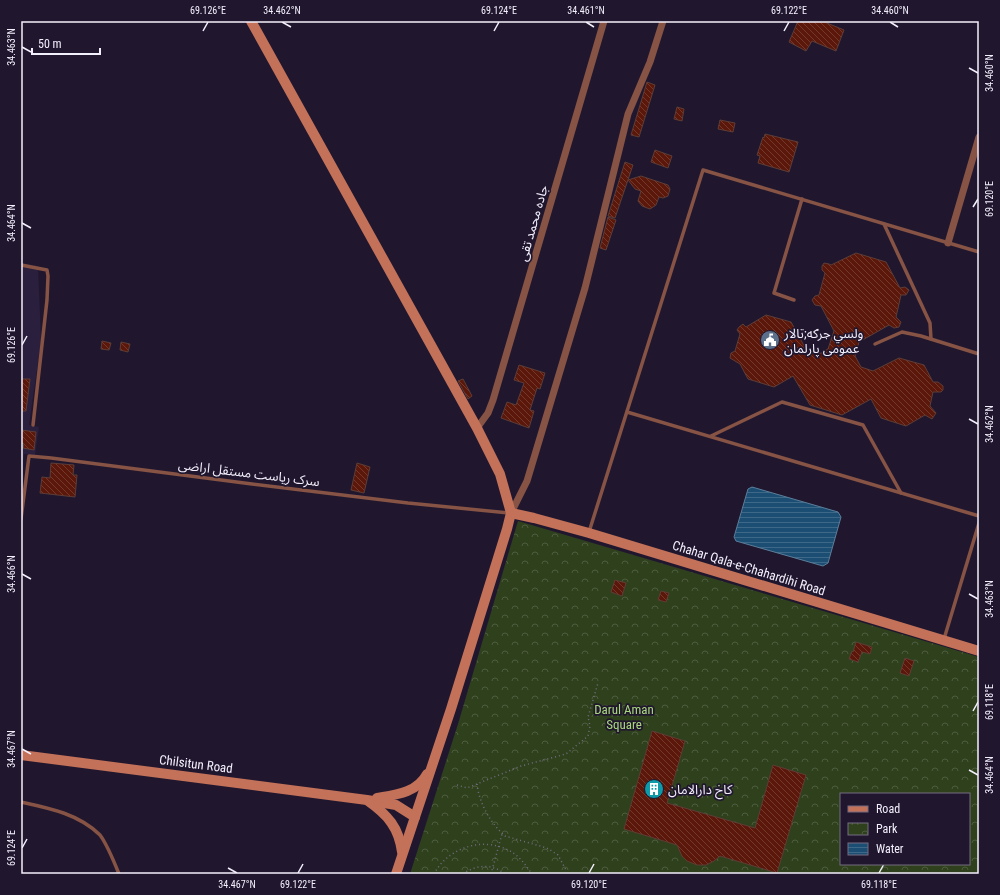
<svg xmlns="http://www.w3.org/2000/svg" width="1000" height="895" viewBox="0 0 1000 895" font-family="'Roboto Condensed','Noto Sans Arabic',sans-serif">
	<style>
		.built { fill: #2a1f3d }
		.park { fill: url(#park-crowns); fill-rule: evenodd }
		.water { fill: url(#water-rules); stroke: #5c7e9b }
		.building { fill: url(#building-back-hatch); stroke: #5d3d36 }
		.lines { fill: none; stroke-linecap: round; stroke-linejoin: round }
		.path { stroke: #746d81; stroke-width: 1.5; stroke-dasharray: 1 3; stroke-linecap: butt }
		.service { stroke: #865344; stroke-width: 3.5 }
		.minor { stroke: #865344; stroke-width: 7 }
		.secondary { stroke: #c37158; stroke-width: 10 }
		.ticks { fill: none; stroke: #f3effc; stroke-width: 1.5 }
		.labels { text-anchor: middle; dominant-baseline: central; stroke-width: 3.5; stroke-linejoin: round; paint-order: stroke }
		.street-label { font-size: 13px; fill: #f3effc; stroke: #20172f }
		.poi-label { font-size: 13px; fill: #f3effc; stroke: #20172f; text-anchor: start }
		.park-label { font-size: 13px; fill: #a9d97c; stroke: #20172f }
		.neatline { fill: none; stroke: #f3effc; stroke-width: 1.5 }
		.ticks-label { font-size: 10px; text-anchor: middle; fill: #f3effc }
	</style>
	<defs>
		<pattern id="park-crowns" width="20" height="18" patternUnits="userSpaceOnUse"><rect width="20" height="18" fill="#2e401c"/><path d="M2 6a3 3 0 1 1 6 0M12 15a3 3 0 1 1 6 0" fill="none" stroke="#4d5c3e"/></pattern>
		<pattern id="water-rules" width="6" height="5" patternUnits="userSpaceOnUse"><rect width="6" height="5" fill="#1b4e72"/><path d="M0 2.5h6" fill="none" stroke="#3d6887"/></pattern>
		<pattern id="building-back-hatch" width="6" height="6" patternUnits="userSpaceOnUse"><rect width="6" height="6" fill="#5b1709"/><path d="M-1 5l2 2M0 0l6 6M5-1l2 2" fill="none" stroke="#73392e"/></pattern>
	</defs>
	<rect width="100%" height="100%" fill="#20172f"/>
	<!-- built -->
	<path class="built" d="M21 263 38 266 41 341 29 425 39 427 35 455 24 454 21 476Z"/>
	<!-- park -->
	<path class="park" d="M518 521 979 657V874H410L458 724ZM841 794H969V864H841Z"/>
	<!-- water -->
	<path class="water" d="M752 487 838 512 841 517 828 563 823 566 736 541 734 537 748 489Z"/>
	<!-- building -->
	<g class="building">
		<path d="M798 21H822L844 30 836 51 812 41 806 51 789 42Z"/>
		<path d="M647 82 655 85 639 137 631 135Z"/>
		<path d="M677 107 684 109 682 121 674 119Z"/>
		<path d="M720 120 735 123 733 132 718 129Z"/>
		<path d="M765 134 798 142 789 172 758 163 760 156 757 155 763 137 764 138Z"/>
		<path d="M655 150 672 156 668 168 651 162Z"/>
		<path d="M625 162 633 165 615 218 608 216Z"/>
		<path d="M641 176 668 185 670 189 668 196 663 198 659 197 656 205 650 209 642 206 638 201 641 191 635 189 628 180Z"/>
		<path d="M608 217 616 220 606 250 600 248Z"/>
		<path d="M856 253 886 262 900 288 905 287 909 290 906 295H901L896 317 901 322 899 327 894 328 889 325 859 342 855 356 861 367 873 371 899 358 924 365 933 382H938L943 386V390L941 392H933L930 406 936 413 932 419 925 415 906 426 881 418 871 399 842 415 810 405 793 376 774 387 748 379 740 364 730 358 731 353 735 351 740 334 737 330 739 327 743 324 746 327 766 315 791 322 807 351 817 355 828 349 834 331 821 306 815 305 812 300 815 296 819 295 825 273 822 270V266L824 263 829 264 831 265Z"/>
		<path d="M102 341 111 343 109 350 101 349Z"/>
		<path d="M121 342 130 344 128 352 120 350Z"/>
		<path d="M519 365 545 373 540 389 537 388 530 410 534 411 529 428 501 418 507 402 516 405 524 383 514 380Z"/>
		<path d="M21 379H30L26 411H21Z"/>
		<path d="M463 379 472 396 468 399 458 381Z"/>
		<path d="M21 430 36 432 34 450 23 448 24 444 21 443Z"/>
		<path d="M51 463 74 465 73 475H77L75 497 40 493 42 477 50 478Z"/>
		<path d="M357 463 370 467 364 493 351 490Z"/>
		<path d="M615 580 626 583 622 596 611 592Z"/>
		<path d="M661 591 669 593 666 602 658 600Z"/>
		<path d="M856 642 872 647 870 654 862 652 858 662 849 659 852 651 853 652Z"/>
		<path d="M905 658 914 661 909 676 900 673Z"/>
		<path d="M652 731 685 741 667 803 755 828 773 765 806 775 777 873 720 856 714 861 706 865H697L687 861 682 856 677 845 624 829Z"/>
	</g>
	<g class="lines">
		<!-- path -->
		<g class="path">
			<path d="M477 784C479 803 491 824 505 836L547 848 558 855 566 870"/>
			<path d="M457 785 467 788 521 766 566 754 588 736 590 726 588 717 598 683"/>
			<path d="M434 874C447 849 480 837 506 849 518 854 525 864 532 874"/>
			<path d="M463 874C475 865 492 863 505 874"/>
			<path d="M491 874 502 834"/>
		</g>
		<!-- service -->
		<g class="service">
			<path d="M884 224 930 323 931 339"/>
			<path d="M21 265 47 270 48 276 47 300 33 425"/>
			<path d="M794 300 774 293 802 199"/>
			<path d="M875 344 902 332 921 336 979 354"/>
			<path d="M627 412 979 516"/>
			<path d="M711 436 782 402 863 425 901 493"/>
			<path d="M21 519 29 456 51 458 252 484 408 503 509 513"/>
			<path d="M589 532 703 170 979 252"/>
			<path d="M944 639 979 523"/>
			<path d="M21 802C49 808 79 814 100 835 106 843 115 864 119 874"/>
		</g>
		<!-- minor -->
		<g class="minor">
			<path d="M948 243 979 137"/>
			<path d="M477 428 488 413 493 400 604 21"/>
			<path d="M511 513 527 481 585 288 628 114 650 62 663 21"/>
		</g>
		<!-- secondary -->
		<g class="secondary">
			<path d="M251 21 477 428 500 474 511 513 507 529 451 709 396 874"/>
			<path d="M511 513 534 518 589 533 979 651"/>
			<path d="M21 755 367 800 396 805 415 817"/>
			<path d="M377 798C395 795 417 793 427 774"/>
			<path d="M368 801C388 815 399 828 402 852"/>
		</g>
	</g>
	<!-- ticks -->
	<path class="ticks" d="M282 22 291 27M586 22 594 27M890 22 898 27M203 31 208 22M494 31 499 22M784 31 789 22M22 47 31 52M969 68 978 73M973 207 978 199M22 223 31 228M22 345 27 336M969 419 978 424M22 574 31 579M969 594 978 599M973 711 978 702M22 749 31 754M969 770 978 775M22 848 27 839M228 868 237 873M298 873 303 864M589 873 594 864M879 873 884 864"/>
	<!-- icons -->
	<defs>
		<symbol id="civic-disc" viewBox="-11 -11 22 22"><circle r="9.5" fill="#5c6f8a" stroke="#20172f"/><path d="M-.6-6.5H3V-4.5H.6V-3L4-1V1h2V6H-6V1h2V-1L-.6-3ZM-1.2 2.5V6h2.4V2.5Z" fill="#fff"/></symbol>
		<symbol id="building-disc" viewBox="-11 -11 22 22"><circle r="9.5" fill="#0f9aa8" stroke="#20172f"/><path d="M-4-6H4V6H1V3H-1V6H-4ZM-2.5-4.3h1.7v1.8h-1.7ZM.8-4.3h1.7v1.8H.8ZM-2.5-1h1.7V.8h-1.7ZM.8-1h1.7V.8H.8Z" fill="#fff"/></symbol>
	</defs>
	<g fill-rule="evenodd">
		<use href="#civic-disc" x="759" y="329" width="22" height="22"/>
		<use href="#building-disc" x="643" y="778" width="22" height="22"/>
	</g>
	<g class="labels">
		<!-- street labels -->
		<g class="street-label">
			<text transform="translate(533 223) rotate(-74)">جاده محمد تقی</text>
			<text transform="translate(249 473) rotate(7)">سرک ریاست مستقل اراضی</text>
			<text transform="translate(749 568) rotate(17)">Chahar Qala-e-Chahardihi Road</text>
			<text transform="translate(196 764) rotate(7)">Chilsitun Road</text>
		</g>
		<!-- poi labels -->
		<g class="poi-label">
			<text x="784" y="333">ولسي جرګه;تالار<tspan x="784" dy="15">عمومی پارلمان</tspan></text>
			<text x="668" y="789">کاخ دارالامان</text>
		</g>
		<!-- park labels -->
		<g class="park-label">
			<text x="624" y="709">Darul Aman<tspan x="624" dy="15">Square</tspan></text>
		</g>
	</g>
	<!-- border -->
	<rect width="1000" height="895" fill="none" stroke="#20172f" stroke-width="44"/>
	<!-- legend -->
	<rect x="840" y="793" width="130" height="72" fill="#20172f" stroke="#746d81"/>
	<rect x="848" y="806" width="20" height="6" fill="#c37158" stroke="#746d81"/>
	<text x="876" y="813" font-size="12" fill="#f3effc">Road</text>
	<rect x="848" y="823" width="20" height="12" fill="url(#park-crowns)" stroke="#746d81"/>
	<text x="876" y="833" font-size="12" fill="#f3effc">Park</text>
	<rect x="848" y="843" width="20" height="12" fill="url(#water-rules)" stroke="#746d81"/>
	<text x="876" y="853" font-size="12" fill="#f3effc">Water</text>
	<!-- scale -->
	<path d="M32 48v6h68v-6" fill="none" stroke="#f3effc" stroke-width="2"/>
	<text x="38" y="48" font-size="12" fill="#f3effc" stroke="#20172f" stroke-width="3" paint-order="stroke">50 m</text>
	<rect x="22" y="22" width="956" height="851" class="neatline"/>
	<g class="ticks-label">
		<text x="208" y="14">69.126°E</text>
		<text x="282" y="14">34.462°N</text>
		<text x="499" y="14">69.124°E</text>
		<text x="586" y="14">34.461°N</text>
		<text x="789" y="14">69.122°E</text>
		<text x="890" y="14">34.460°N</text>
		<text transform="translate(11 47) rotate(-90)" y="4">34.463°N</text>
		<text transform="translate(989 73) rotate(-90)" y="4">34.460°N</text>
		<text transform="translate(989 199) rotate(-90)" y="4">69.120°E</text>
		<text transform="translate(11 223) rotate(-90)" y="4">34.464°N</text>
		<text transform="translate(11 345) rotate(-90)" y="4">69.126°E</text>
		<text transform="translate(989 424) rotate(-90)" y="4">34.462°N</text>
		<text transform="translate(11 574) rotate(-90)" y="4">34.466°N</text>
		<text transform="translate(989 599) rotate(-90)" y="4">34.463°N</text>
		<text transform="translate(989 702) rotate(-90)" y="4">69.118°E</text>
		<text transform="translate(11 749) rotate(-90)" y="4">34.467°N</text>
		<text transform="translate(989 775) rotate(-90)" y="4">34.464°N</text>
		<text transform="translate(11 848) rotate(-90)" y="4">69.124°E</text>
		<text x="237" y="888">34.467°N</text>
		<text x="298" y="888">69.122°E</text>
		<text x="589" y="888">69.120°E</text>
		<text x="879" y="888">69.118°E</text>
	</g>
</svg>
